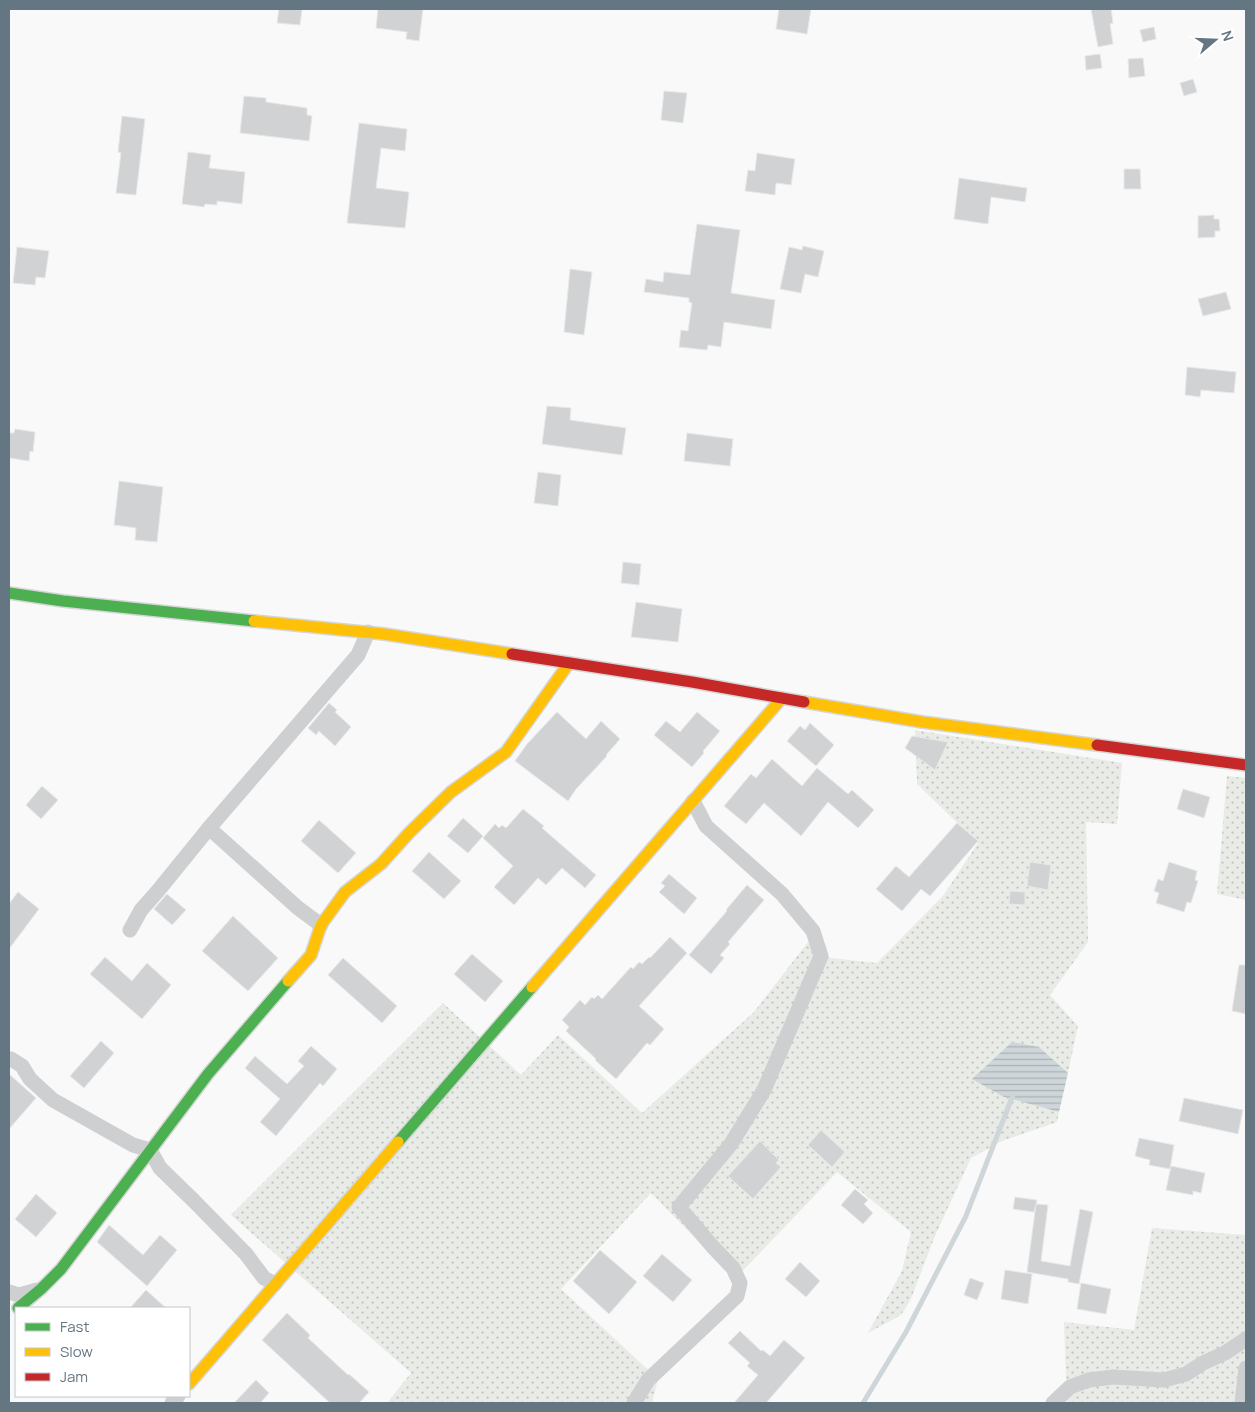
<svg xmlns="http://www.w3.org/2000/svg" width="1255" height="1412" viewBox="0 0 1255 1412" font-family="Manrope,sans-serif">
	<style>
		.grass { fill: url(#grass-dots) }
		.water { fill: url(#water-rules) }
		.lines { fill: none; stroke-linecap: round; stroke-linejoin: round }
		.stream { stroke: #ced6d9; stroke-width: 5 }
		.building { fill: #d0d2d3; stroke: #e8e8e8 }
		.fast-casing { stroke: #d5d6d7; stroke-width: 14 }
		.slow-casing { stroke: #d5d6d7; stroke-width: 14 }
		.jam-casing { stroke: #d5d6d7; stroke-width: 14 }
		.street { stroke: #cecfd0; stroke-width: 15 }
		.fast { stroke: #4caf50; stroke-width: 11 }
		.slow { stroke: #ffc107; stroke-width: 11 }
		.jam { stroke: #c62828; stroke-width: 11 }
	</style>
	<defs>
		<pattern id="grass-dots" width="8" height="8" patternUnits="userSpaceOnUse" patternTransform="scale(1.25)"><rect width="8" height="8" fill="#e8ebe6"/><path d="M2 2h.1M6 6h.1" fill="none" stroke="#c0c3c0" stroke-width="1.8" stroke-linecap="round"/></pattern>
		<pattern id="water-rules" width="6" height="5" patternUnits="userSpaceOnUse" patternTransform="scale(1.25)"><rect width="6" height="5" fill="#ced6d9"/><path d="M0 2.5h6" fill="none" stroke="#abb2b5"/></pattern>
	</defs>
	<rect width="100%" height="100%" fill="#f9f9f9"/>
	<!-- grass -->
	<g class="grass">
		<path d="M915 730 1122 763 1117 824 1086 822 1088 942 1050 995 1078 1026 1068 1073 1039 1047 1004 1097 1059 1112 1057 1122 1002 1141 971 1158 935 1236 910 1301 901 1315 868 1333 902 1271 911 1232 837 1172 735 1279 651 1193 561 1289 658 1379 652 1403H387L411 1373 231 1215 443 1003 521 1075 558 1035 642 1113 754 1012 808 942 830 958 877 963 943 896 978 843 917 784Z"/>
		<path d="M1227 776 1246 778V900L1217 894Z"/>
		<path d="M1152 1228 1246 1235V1403H1067L1064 1322 1134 1330Z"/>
	</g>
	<!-- water -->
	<path class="water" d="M1012 1042 1039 1047 1068 1073 1059 1112 1004 1097 972 1079Z"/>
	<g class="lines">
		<!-- stream -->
		<path class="stream" d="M863 1403 906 1332 966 1216 1013 1095"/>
	</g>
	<!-- building -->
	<g class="building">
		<path d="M279 9H302L300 25 277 23Z"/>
		<path d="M378 9H423L419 41 406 39 407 32 376 28Z"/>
		<path d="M779 9H811L807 34 776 29Z"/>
		<path d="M1091 9H1111L1113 23 1110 24 1113 44 1098 47Z"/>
		<path d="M1154 27 1156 39 1143 42 1140 30Z"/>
		<path d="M1100 54 1102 68 1086 70 1085 56Z"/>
		<path d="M1143 58 1145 76 1129 78 1128 59Z"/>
		<path d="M1193 79 1197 92 1184 96 1180 83Z"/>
		<path d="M664 91 687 93 683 123 661 120Z"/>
		<path d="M244 96 266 98V102L307 108V115L312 116 309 141 240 133Z"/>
		<path d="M122 116 145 119 136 195 116 193 121 153 118 152Z"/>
		<path d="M359 123 407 129 405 151 381 148 376 188 409 192 405 228 347 223Z"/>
		<path d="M188 152 211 155 209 168 245 172 242 204 217 201V205L205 204 204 207 182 204Z"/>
		<path d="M757 153 795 159 791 185 776 183 775 195 745 191 748 170 755 171Z"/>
		<path d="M1124 169H1140L1141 189H1124Z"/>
		<path d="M959 178 1027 188 1025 202 991 197 988 224 954 219Z"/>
		<path d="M1214 215V219H1219L1220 231H1215V237L1198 238V216Z"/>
		<path d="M697 224 740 230 731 293 775 300 771 329 724 322 721 347 708 345 707 350 679 347 681 330 688 331 692 303 689 302V298L644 292 646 279 663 282 664 272 690 275Z"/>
		<path d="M803 246 824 251 818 277 805 274 801 293 780 289 789 247 802 250Z"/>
		<path d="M17 247 49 251 45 278 36 277 35 285 13 283Z"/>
		<path d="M570 269 592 272 584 335 564 332Z"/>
		<path d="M1226 292 1231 309 1203 316 1198 299Z"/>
		<path d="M1187 367 1236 372 1234 393 1201 390 1200 397 1185 395Z"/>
		<path d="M547 406 571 408 570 420 626 428 622 455 542 444Z"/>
		<path d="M15 429 35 432 33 452 30 451 29 461 9 458V433H14Z"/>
		<path d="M687 433 733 439 730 466 684 461Z"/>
		<path d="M538 472 561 475 558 506 534 503Z"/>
		<path d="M119 481 163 487 157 542 135 540 136 528 114 525Z"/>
		<path d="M623 562 641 564 639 585 621 583Z"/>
		<path d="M636 602 682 609 678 642 631 637Z"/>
		<path d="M329 703 337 710 335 712 351 727 335 746 319 731 316 735 308 728Z"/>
		<path d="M557 712 586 739 601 721 620 739 606 755 607 756 576 789 568 801 515 761 527 744Z"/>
		<path d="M697 712 720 731 703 751 704 753 692 767 654 735 666 721 680 732Z"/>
		<path d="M810 723 834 745 816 766 787 741 800 726 805 730Z"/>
		<path d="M912 736 948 742 935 770 905 748Z"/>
		<path d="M772 759 802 786 817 768 848 794 852 790 874 810 858 828 828 802 801 836 764 803 746 824 724 806 751 774 756 778Z"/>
		<path d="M42 786 58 800 41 819 26 805Z"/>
		<path d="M1183 789 1210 797 1204 818 1177 809Z"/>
		<path d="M523 809 544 826 542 828 596 875 585 888 562 868 546 885 538 878 514 905 494 887 513 866 483 838 495 824 499 828 502 825 506 828Z"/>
		<path d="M463 818 483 836 468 853 447 836Z"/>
		<path d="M319 820 356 853 338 873 301 841Z"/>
		<path d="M957 823 978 841 930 896 921 889 902 911 876 889 896 866 909 877Z"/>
		<path d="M429 852 461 881 444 899 412 871Z"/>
		<path d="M1030 862 1051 865 1048 890 1027 886Z"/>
		<path d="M1169 862 1197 871 1195 880 1198 881 1191 903 1187 902 1184 912 1156 903 1159 893 1154 891 1158 879 1163 881Z"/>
		<path d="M669 874 697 898 684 914 659 892 665 886 661 883Z"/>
		<path d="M747 885 764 900 728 942 730 944 720 955 724 958 711 974 689 955 727 911 726 910Z"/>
		<path d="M1010 891 1025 892V905L1009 904Z"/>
		<path d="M18 892 39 909 9 949V904Z"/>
		<path d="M167 894 186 910 172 925 154 909Z"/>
		<path d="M233 916 278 958 248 991 202 951Z"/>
		<path d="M670 937 687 953 639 1006 664 1029 650 1045 647 1043 616 1079 595 1060 596 1059 566 1031 569 1027 562 1020 580 1000 585 1005 592 997 594 999 598 995 602 999 631 967 633 969 639 962 642 964 649 957 650 958Z"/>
		<path d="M472 954 503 981 485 1002 454 974Z"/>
		<path d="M105 957 132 981 147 963 171 985 142 1019 90 974Z"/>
		<path d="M343 958 397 1006 382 1023 328 975Z"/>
		<path d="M1239 965H1246V1014L1232 1011Z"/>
		<path d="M101 1041 114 1053 84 1088 70 1076Z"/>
		<path d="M311 1046 337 1069 323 1086 320 1083 276 1136 260 1122 280 1099 245 1068 255 1056 287 1084 304 1066 298 1061Z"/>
		<path d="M9 1074 36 1098 9 1129Z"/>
		<path d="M1184 1098 1243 1110 1238 1134 1179 1121Z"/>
		<path d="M821 1130 845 1152 832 1167 808 1145Z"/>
		<path d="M1139 1138 1174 1145 1170 1169 1149 1165 1150 1160 1135 1156Z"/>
		<path d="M760 1141 779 1160 776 1163 781 1167 753 1199 728 1176Z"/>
		<path d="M1171 1166 1205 1173 1201 1193 1193 1191V1195L1166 1190Z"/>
		<path d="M855 1189 868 1200 864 1204 873 1213 863 1224 841 1205Z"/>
		<path d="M36 1194 57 1213 36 1237 15 1219Z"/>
		<path d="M1015 1197 1037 1200 1034 1212 1013 1209Z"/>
		<path d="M1036 1204 1048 1205 1041 1261 1070 1266 1080 1209 1093 1212 1079 1284 1068 1282V1279L1027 1272Z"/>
		<path d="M109 1225 143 1255 160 1235 177 1250 147 1286 97 1242Z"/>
		<path d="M600 1250 637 1282 609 1314 573 1281Z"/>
		<path d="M662 1254 692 1280 673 1302 643 1276Z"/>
		<path d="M800 1262 820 1281 806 1297 785 1279Z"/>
		<path d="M1005 1270 1032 1274 1028 1304 1001 1299Z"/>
		<path d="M970 1278 984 1283 977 1300 964 1295Z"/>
		<path d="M1081 1283 1111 1289 1106 1314 1077 1309Z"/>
		<path d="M146 1290 166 1308H130Z"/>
		<path d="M287 1313 310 1335 308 1338 348 1375 349 1374 369 1392 359 1403H330L262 1340Z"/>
		<path d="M740 1331 761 1351 763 1350 770 1356 784 1340 805 1358 766 1403H734L758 1375 747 1366 750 1363 728 1343Z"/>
		<path d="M256 1380 269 1393 260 1403H234Z"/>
	</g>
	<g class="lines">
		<defs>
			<g id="fast">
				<path d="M9 593 63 601 254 621"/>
				<path d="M398 1142 532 987"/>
				<path d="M18 1308 41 1289 61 1269 208 1074 288 981"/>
			</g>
			<g id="slow">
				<path d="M254 621 384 634 512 654"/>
				<path d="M804 702 922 722 1097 745"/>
				<path d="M288 981 311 955 321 925 345 892 381 864 409 833 451 792 506 752 569 663"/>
				<path d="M532 987 782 698"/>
				<path d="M189 1384 398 1142"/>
			</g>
			<g id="jam">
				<path d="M512 654 692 682 804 702"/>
				<path d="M1097 745 1246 765"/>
			</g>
		</defs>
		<!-- fast casing -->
		<use href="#fast" class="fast-casing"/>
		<!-- slow casing -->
		<use href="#slow" class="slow-casing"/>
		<!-- jam casing -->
		<use href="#jam" class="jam-casing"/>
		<!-- street -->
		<g class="street">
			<path d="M209 828 298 908 321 925"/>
			<path d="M130 930 141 910 157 892 209 828 358 655 368 632"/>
			<path d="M9 1059H11L22 1066 30 1079 53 1100 133 1145 150 1150 160 1168 194 1201 246 1254 264 1278 275 1284"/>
			<path d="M9 1292 19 1295 37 1290"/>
			<path d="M172 1403 178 1396"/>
			<path d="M634 1403 648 1380 737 1296 740 1283 733 1268 712 1246 679 1207 731 1144 764 1090 821 956 813 931 782 894 706 826 693 801"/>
			<path d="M1053 1403 1070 1387 1089 1380 1113 1377 1164 1380 1186 1374 1203 1363 1225 1353 1246 1339"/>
			<path d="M1242 1403 1246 1368"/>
		</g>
		<!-- fast -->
		<use href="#fast" class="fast"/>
		<!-- slow -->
		<use href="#slow" class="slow"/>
		<!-- jam -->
		<use href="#jam" class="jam"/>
	</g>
	<!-- border -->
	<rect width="1255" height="1412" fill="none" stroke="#657683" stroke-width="20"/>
	<!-- legend -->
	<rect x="15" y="1307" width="175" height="90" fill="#ffffff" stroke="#c1c8cd"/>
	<rect x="25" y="1323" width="25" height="8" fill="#4caf50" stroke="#c1c8cd"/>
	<text x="60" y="1332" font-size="15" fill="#657683">Fast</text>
	<rect x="25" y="1348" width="25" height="8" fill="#ffc107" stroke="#c1c8cd"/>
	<text x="60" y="1357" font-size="15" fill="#657683">Slow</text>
	<rect x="25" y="1373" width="25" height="8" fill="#c62828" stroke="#c1c8cd"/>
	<text x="60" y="1382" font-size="15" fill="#657683">Jam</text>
	<!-- north arrow -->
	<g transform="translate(1215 40) rotate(71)" stroke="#ffffff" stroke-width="4" paint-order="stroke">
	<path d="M0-4L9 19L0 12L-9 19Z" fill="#657683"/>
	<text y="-8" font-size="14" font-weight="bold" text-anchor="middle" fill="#657683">N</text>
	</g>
</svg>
